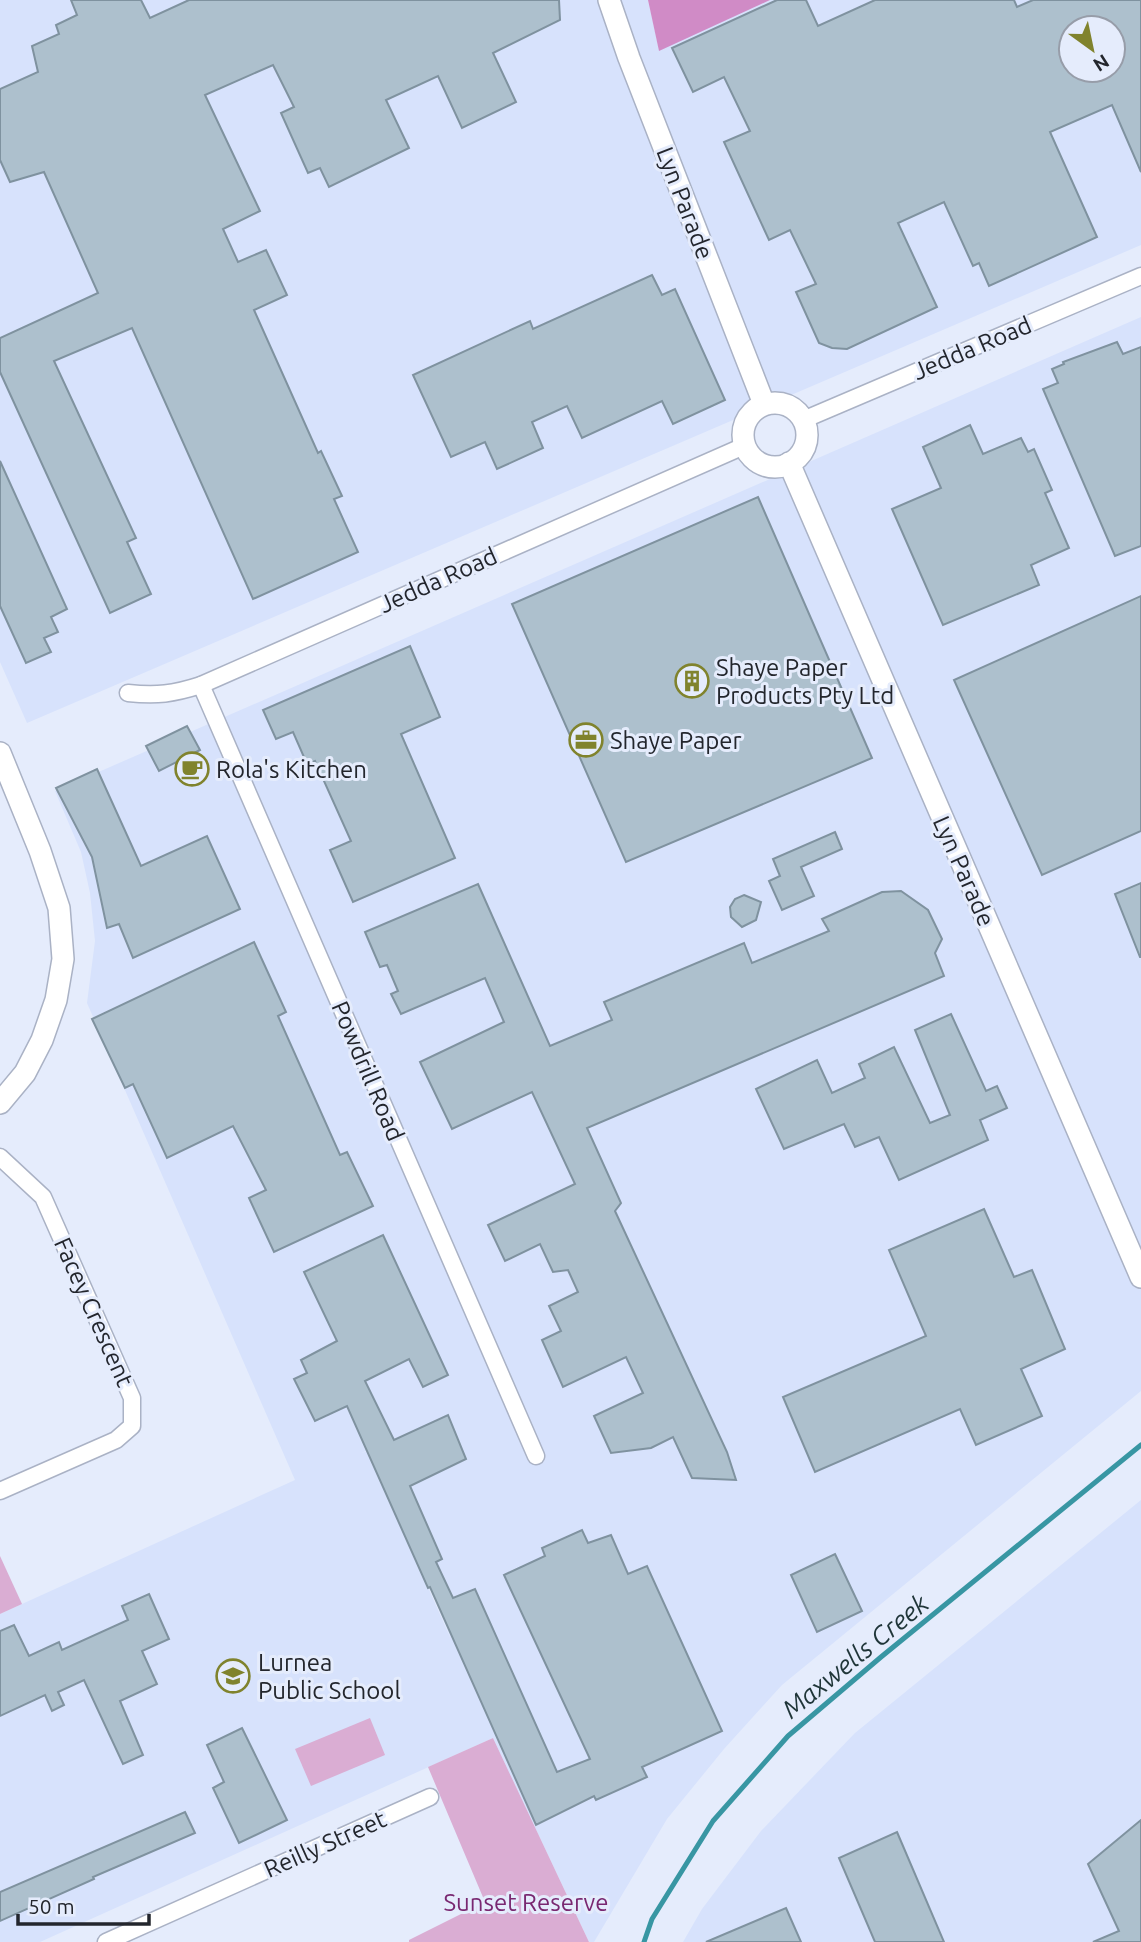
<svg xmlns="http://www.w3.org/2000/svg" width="1141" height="1942" viewBox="0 0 1141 1942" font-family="Ubuntu,sans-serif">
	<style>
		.built { fill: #d7e2fc; fill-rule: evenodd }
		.green { fill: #daadd3 }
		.forest { fill: #d08bc6 }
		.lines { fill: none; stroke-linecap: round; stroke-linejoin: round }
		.stream { stroke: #3896a3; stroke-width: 5 }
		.building { fill: #adc0cd; stroke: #7f929f; stroke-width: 2; fill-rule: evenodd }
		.minor-casing { stroke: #aab2c5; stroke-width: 19 }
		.tertiary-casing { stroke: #aab2c5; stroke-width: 24 }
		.minor { stroke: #fff; stroke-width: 16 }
		.tertiary { stroke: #fff; stroke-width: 21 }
		.labels { text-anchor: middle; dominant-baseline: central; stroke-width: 6; stroke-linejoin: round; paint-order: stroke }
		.street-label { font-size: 24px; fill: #23262d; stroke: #e5ecfc }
		.poi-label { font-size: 24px; fill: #23262d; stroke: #e5ecfc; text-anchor: start }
		.park-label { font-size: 24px; fill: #792871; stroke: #e5ecfc }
		.water-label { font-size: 26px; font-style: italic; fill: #1f3538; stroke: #e5ecfc }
	</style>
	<rect width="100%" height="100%" fill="#e5ecfc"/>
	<!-- built -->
	<g class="built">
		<path d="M0 0H648L659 50 770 0H1141V245L27 723 0 662ZM1071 28H1113V70H1071Z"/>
		<path d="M1141 317V1391L782 1685 724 1749 667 1819 594 1942H589L493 1738 40 1942H0V1614L295 1480 87 1003 95 941 90 893 81 852 55 791ZM371 1449 450 1636V1637L368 1451 361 1453Z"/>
		<path d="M1141 1500V1942H683L702 1909 761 1831 855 1733Z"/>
	</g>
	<!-- green -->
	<g class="green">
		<path d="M0 1556 22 1604 0 1614Z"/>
		<path d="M370 1718 385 1755 311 1786 295 1749Z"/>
		<path d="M493 1738 589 1942H409V1940L485 1902 428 1767Z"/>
	</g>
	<!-- forest -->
	<path class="forest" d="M648 0H770L659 51Z"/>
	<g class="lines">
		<!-- stream -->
		<path class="stream" d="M644 1942 652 1919 713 1821 788 1736 881 1657 1141 1445"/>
	</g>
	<!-- building -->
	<g class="building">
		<path d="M71 0H141L150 18 189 0H559L560 20 493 53 516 102 462 128 438 76 386 100 409 148 329 187 320 168 308 173 281 113 294 107 273 65 205 95 260 211 223 229 238 262 266 250 287 295 254 310 318 453 321 451 342 496 334 499 358 552 253 599 132 328 54 361 136 538 127 542 151 594 110 613 0 372V338L98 293 44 172 10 182 0 160V89L38 72 32 46 59 34 56 25 77 15Z"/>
		<path d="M777 0H806L818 26 875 0H1014L1017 7 1033 0H1141V172L1112 105 1050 132 1097 237 989 286 979 263 973 266 944 202 898 223 937 307 847 349 832 348 819 343 796 292 816 284 790 230 769 240 724 142 750 131 724 77 693 92 672 48ZM1071 28H1113V70H1071Z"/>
		<path d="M652 275 662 295 675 289 725 400 673 424 662 401 582 438 567 406 532 422 543 448 497 469 485 442 451 457 413 375 530 321 533 329Z"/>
		<path d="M1117 342 1123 354 1141 347V546L1115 556 1043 389 1058 383 1052 369 1064 364 1063 362Z"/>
		<path d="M970 425 983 454 1021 438 1028 452 1034 449 1052 490 1045 493 1069 548 1031 565 1039 585 943 625 892 509 941 488 923 447Z"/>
		<path d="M0 461 67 609 51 617 58 632 44 638 51 652 26 663 0 606Z"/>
		<path d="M758 497 872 758 626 862 512 604Z"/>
		<path d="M1141 596V831L1042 875 954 680Z"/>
		<path d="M410 646 440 717 401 734 455 858 353 902 330 850 351 841 315 761 307 764 293 732 276 739 263 710Z"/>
		<path d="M187 726 200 750 159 771 146 746Z"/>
		<path d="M97 769 141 866 207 836 240 909 133 958 119 924 107 928 92 857 56 788Z"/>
		<path d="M835 832 842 849 801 867 814 896 782 910 769 881 780 876 773 859Z"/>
		<path d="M1141 883V957H1140L1115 894Z"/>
		<path d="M478 884 550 1046 612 1020 604 1002 744 943 752 963 829 931 822 919 882 892 901 891 928 910 942 939 935 953 944 976 587 1128 621 1203 615 1211 727 1452 736 1480 692 1478 673 1437 651 1448 611 1453 594 1416 643 1393 626 1357 563 1387 542 1340 561 1331 549 1306 578 1292 568 1270 553 1272 540 1244 505 1261 488 1225 575 1184 532 1092 452 1129 420 1062 504 1022 485 978 401 1014 391 994 398 991 387 965 380 967 365 932Z"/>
		<path d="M744 895 761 902 756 920 742 927 731 917 730 907 735 899Z"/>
		<path d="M254 942 286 1012 278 1016 340 1155 347 1152 373 1206 274 1252 249 1198 266 1190 233 1126 167 1158 133 1084 125 1088 92 1019Z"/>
		<path d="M951 1014 986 1091 997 1086 1007 1108 980 1120 988 1140 899 1180 879 1137 855 1147 844 1124 784 1149 756 1089 817 1060 832 1093 865 1078 859 1064 894 1047 930 1123 950 1115 915 1030Z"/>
		<path d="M984 1209 1014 1277 1032 1270 1065 1349 1021 1369 1042 1416 976 1445 960 1409 815 1472 783 1397 926 1336 889 1250Z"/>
		<path d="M383 1235 448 1375 423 1387 409 1359 365 1381 394 1440 448 1415 466 1459 410 1486 442 1559 436 1562 453 1598 475 1589 557 1772 590 1759 504 1575 545 1556 542 1548 582 1530 588 1543 611 1535 628 1574 647 1566 722 1731 642 1767 647 1777 596 1800 594 1796 536 1825 430 1587 428 1588 347 1406 315 1421 294 1379 307 1373 301 1360 337 1341 304 1272Z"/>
		<path d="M835 1554 862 1611 817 1632 791 1575Z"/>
		<path d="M149 1594 169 1639 142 1651 157 1684 120 1701 143 1755 123 1764 84 1680 58 1692 64 1705 52 1711 45 1695 0 1716V1631L14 1625 29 1656 59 1642 62 1650 128 1620 122 1606Z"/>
		<path d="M242 1728 287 1820 239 1843 213 1788 224 1782 207 1745Z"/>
		<path d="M185 1812 195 1833 93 1877 94 1879 0 1921V1892Z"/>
		<path d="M1141 1820V1942H1093L1119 1931 1088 1864Z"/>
		<path d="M897 1832 944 1942H875L839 1858Z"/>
		<path d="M786 1908 801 1942H706Z"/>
	</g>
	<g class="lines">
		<defs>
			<g id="minor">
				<path d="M803 420 1141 276"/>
				<path d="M201 685 536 1456"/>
				<path d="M128 693C157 696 173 694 201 685L744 446"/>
				<path d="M0 1157 43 1197 132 1398V1426L116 1440 0 1491"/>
				<path d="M106 1942 430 1797"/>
			</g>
			<g id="tertiary">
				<path d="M609 0 629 58 764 404"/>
				<circle cx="775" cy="435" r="32"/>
				<path d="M789 463 1141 1277"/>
				<path d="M0 753 40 851 59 908 63 959 56 1000 42 1040 25 1073 0 1103"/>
			</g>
		</defs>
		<!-- minor casing -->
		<use href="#minor" class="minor-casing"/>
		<!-- tertiary casing -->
		<use href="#tertiary" class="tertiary-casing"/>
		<!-- minor -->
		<use href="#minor" class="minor"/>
		<!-- tertiary -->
		<use href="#tertiary" class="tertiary"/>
	</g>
	<!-- icons -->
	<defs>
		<symbol id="building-ring" viewBox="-11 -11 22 22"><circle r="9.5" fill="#e5ecfc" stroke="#80832d" stroke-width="1.5"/><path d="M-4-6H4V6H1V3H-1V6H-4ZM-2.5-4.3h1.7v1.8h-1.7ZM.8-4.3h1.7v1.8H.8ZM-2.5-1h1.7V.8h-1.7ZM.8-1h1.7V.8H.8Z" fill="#80832d"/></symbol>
		<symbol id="office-ring" viewBox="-11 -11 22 22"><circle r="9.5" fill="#e5ecfc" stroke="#80832d" stroke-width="1.5"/><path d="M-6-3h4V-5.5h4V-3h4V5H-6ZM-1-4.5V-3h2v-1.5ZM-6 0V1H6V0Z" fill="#80832d"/></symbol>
		<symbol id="cafe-ring" viewBox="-11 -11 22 22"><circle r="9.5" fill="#e5ecfc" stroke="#80832d" stroke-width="1.5"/><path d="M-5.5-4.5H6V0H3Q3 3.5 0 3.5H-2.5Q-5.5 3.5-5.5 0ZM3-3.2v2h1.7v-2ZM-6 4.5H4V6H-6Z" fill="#80832d"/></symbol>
		<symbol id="school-ring" viewBox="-11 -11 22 22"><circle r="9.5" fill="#e5ecfc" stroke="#80832d" stroke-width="1.5"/><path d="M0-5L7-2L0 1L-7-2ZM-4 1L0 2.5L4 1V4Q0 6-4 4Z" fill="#80832d"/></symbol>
	</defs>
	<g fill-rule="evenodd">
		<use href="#building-ring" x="673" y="662" width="38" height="38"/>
		<use href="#office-ring" x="567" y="721" width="38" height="38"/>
		<use href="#cafe-ring" x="173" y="750" width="38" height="38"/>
		<use href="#school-ring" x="214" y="1657" width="38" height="38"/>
	</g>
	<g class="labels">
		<!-- street labels -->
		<g class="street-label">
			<text transform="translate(685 203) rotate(69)">Lyn Parade</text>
			<text transform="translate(972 348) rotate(-23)">Jedda Road</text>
			<text transform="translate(438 580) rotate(-24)">Jedda Road</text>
			<text transform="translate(964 871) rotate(66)">Lyn Parade</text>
			<text transform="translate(368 1071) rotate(67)">Powdrill Road</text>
			<text transform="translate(94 1312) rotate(66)">Facey Crescent</text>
			<text transform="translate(325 1844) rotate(-24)">Reilly Street</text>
		</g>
		<!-- poi labels -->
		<g class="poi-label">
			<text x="716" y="667">Shaye Paper<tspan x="716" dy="28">Products Pty Ltd</tspan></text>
			<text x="610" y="740">Shaye Paper</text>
			<text x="216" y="769">Rola's Kitchen</text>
			<text x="258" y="1662">Lurnea<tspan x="258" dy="28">Public School</tspan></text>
		</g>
		<!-- park labels -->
		<g class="park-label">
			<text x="526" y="1902">Sunset Reserve</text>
		</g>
		<!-- water labels -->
		<g class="water-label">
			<text transform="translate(855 1656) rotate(-39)">Maxwells Creek</text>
		</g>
	</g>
	<!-- north arrow -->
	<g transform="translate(1092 49) rotate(147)"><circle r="33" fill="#e5ecfc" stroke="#979da9" stroke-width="2"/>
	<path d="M0-5L12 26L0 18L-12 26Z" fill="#80832d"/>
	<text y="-10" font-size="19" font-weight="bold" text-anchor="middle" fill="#23262d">N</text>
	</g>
	<!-- scale -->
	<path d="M18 1914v10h131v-10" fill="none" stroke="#23262d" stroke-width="3.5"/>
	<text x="28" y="1914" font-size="21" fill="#23262d" stroke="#e5ecfc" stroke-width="5" paint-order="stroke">50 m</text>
</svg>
